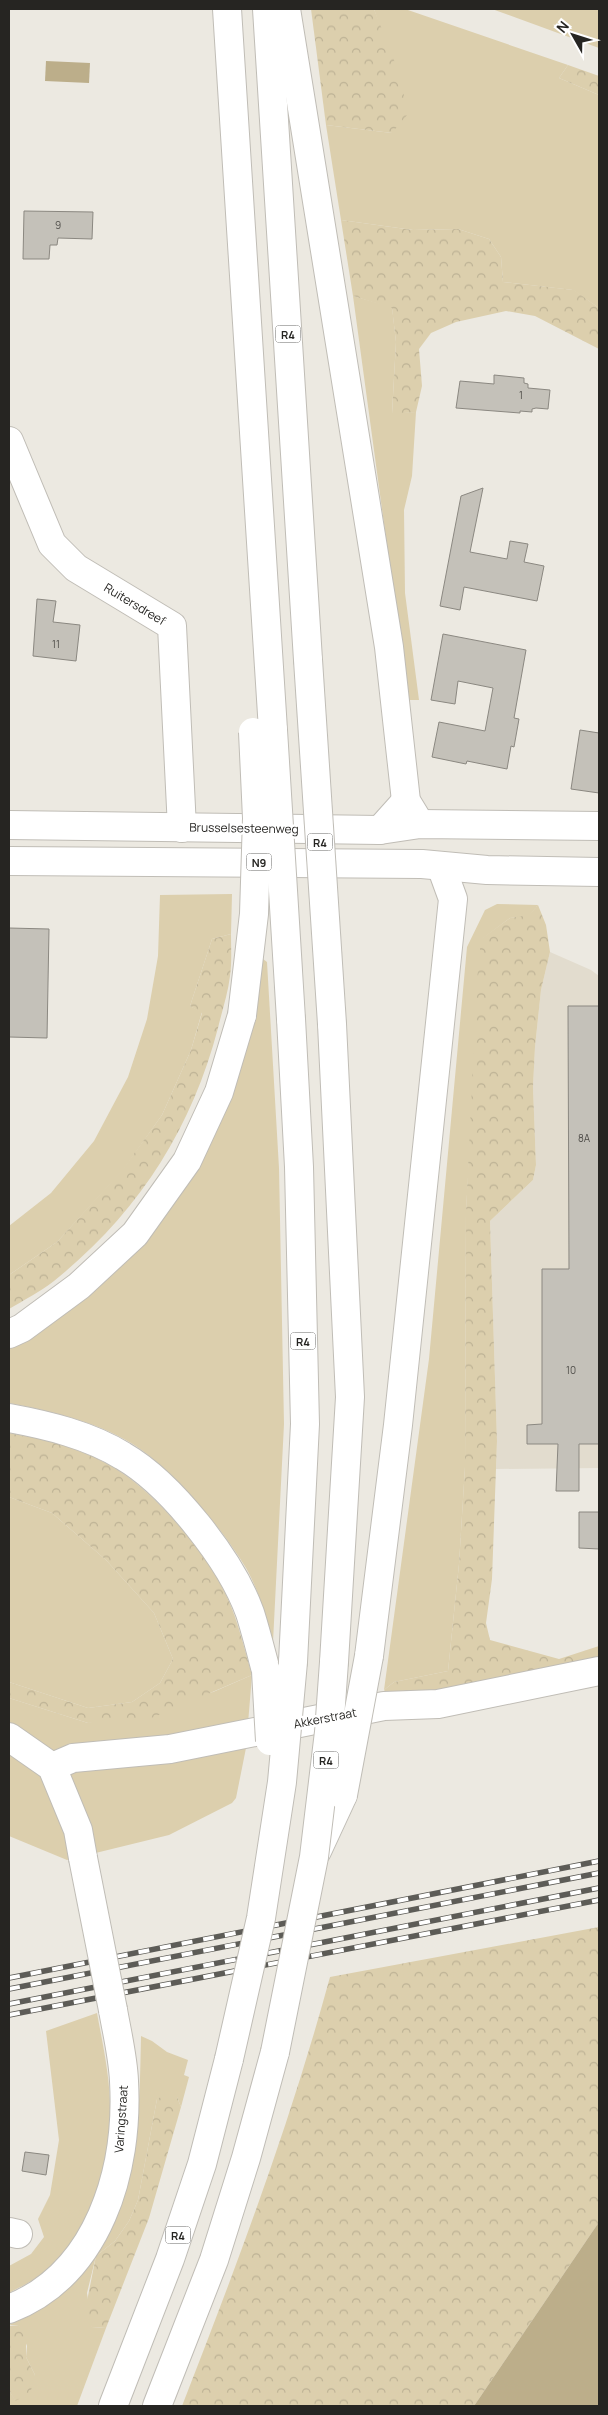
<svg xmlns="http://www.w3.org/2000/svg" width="608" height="2415" viewBox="0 0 608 2415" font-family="Manrope,sans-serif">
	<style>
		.built { fill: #e2dcce }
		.grass { fill: #dccfad }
		.forest { fill: url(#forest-crowns) }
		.water { fill: #bcae8a }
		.building { fill: #c4c1b9; stroke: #8b8881 }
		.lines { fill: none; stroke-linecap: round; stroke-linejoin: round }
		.minor-casing { stroke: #c0bdb6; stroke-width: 30 }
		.major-casing { stroke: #c0bdb6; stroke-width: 30 }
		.highway-casing { stroke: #c0bdb6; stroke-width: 30 }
		.minor { stroke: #fff; stroke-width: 28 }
		.major { stroke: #fff; stroke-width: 28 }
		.highway { stroke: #fff; stroke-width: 28 }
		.rail-casing { stroke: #5d5c57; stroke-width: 5.5 }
		.rail { stroke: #fff; stroke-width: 4; stroke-dasharray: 11; stroke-linecap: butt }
		.minor-bridge-casing { stroke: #c0bdb6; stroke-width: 30; stroke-linecap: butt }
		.highway-bridge-casing { stroke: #c0bdb6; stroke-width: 30; stroke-linecap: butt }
		.minor-bridge { stroke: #fff; stroke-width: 28 }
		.highway-bridge { stroke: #fff; stroke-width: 28 }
		.labels { text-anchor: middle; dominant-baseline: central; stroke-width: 5; stroke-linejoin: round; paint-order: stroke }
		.number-label { font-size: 10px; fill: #4e4c48 }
		.shield { fill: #fff; stroke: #676664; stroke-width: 1 }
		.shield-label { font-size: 11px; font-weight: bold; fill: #262522 }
		.street-label { font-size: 12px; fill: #262522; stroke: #fff }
	</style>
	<defs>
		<pattern id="forest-crowns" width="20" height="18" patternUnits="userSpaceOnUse" patternTransform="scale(1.25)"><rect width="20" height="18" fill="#dccfad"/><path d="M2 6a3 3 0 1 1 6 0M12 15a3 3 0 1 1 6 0" fill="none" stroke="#bdb295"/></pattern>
	</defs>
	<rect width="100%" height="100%" fill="#ece9e1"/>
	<!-- built -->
	<path class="built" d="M550 952 591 970 599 976V1468L496 1469 497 1441 490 1221 533 1180 536 1165 533 1087 535 1047 541 990Z"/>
	<!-- grass -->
	<g class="grass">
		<path d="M374 9H405L568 65 559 78 599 95V308L573 290 503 282 501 257 489 239 458 229 413 230 341 220 326 125 392 133 381 30Z"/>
		<path d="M492 9H599V48Z"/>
		<path d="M353 296 392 307 396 342 392 413 416 412 412 476 404 510 405 593 419 700H408Z"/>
		<path d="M232 894 231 934 212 939 190 1006 202 1012 191 1050 162 1115 123 1170 57 1242 9 1275V1226L51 1193 94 1141 128 1077 147 1019 158 956 160 895Z"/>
		<path d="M497 904 538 905 529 916 510 918 482 939 466 1211 465 1467 459 1564 448 1671 394 1682 384 1690 429 1359 467 947 485 910Z"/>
		<path d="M259 956 267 962 279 1168 284 1424 273 1642C266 1617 259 1591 246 1568 222 1528 171 1467 131 1443 94 1421 50 1411 9 1403V1345L195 1166Z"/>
		<path d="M9 1497 52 1513 106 1560 154 1613 173 1659 160 1683 132 1702 88 1708 9 1682Z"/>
		<path d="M252 1675 246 1748 236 1798 232 1803 169 1835 67 1860 9 1836V1698L88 1723 213 1692Z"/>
		<path d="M97 2013C103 2046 111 2081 110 2115 107 2174 90 2237 42 2274 32 2282 19 2287 9 2293V2266L31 2254 44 2237 38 2219 50 2195 59 2140 46 2031Z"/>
		<path d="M141 2036 152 2041 167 2052 188 2060 184 2075 189 2077 181 2107 177 2097 157 2099 138 2200 129 2221 115 2241 96 2256 87 2293 92 2327 106 2328 77 2406H9V2390L15 2400 35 2375 26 2357 27 2346 19 2326 9 2325C22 2318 37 2312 49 2303 139 2239 139 2136 141 2036Z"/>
	</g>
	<!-- forest -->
	<g class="forest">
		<path d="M311 9H374L399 73 408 114 392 133 326 125Z"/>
		<path d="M568 65 599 76V95L559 78Z"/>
		<path d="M341 220 413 230 458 229 489 239 501 257 503 282 574 290 599 308V349L535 316 506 311 456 322 431 333 419 349 422 386 416 412 392 414 396 342 392 308 353 296Z"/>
		<path d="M538 905 546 925 550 952 541 990 535 1047 533 1087 536 1165 533 1180 490 1221 497 1441 492 1579 486 1623 490 1640 559 1659 599 1646V1663L392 1700 384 1690 394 1682 448 1671 459 1564 465 1467 466 1211 477 980 481 939 510 918 529 915Z"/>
		<path d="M231 934C231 948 232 962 230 976 228 993 222 1011 218 1028 191 1131 137 1214 54 1281 40 1292 24 1300 9 1309V1275L57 1242 123 1169 162 1115 191 1050 202 1013 190 1006 212 939Z"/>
		<path d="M9 1433C45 1439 84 1449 116 1469 153 1491 199 1545 220 1583 236 1611 243 1644 252 1675L147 1720 88 1723 9 1698V1682L88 1708 132 1702 160 1683 173 1659 154 1613 106 1560 52 1513 9 1497Z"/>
		<path d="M599 1927V2222L474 2406H182C237 2265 290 2124 330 1977Z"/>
		<path d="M169 2093 177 2097 181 2107 149 2218 106 2328 92 2327 84 2316 96 2256 115 2241 129 2221 138 2200 157 2099Z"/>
		<path d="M9 2326H19L26 2332V2357L35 2375 30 2394 15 2401 9 2390Z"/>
	</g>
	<!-- water -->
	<g class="water">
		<path d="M46 61 90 63 89 83 45 81Z"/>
		<path d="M599 2222V2406H474Z"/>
	</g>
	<!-- building -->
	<g class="building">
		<path d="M24 211 93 212 92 239 58 238 57 245H50L49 259H23Z"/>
		<path d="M494 375 524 378V383L528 384V388L550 390 548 409 536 408 532 409V412L520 411V413L456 408 460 381 494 384Z"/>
		<path d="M483 488 470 552 507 559 510 541 528 544 524 562 544 566 537 601 464 587 460 610 440 606 461 496Z"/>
		<path d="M37 599 56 601 53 622 80 625 76 661 33 656Z"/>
		<path d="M443 634 526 650 514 718 519 719 514 747 511 746 507 769 467 761 466 764 432 757 439 722 485 731 493 688 458 681 455 704 431 700Z"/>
		<path d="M580 730 599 733V793L571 789Z"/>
		<path d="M9 928 49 929 47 1038 9 1037Z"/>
		<path d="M568 1006H599V1444H579V1491H556L558 1444H527V1425L542 1424V1269H569Z"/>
		<path d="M579 1512H599V1549L579 1548Z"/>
		<path d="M25 2152 49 2155 46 2175 22 2171Z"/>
	</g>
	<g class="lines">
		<defs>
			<g id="minor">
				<path d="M9 441 52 544 76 568 172 626 182 828"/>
				<path d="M9 1737 52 1767 78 1830 83 1858"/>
				<path d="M52 1767 73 1758 170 1749 384 1706 438 1704 599 1671"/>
				<path d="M9 2232 18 2234"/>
				<path d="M9 2309C99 2274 129 2170 124 2081 123 2057 117 2033 113 2010"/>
			</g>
			<g id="major">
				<path d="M9 825 380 830 420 824 599 826"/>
				<path d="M9 861 422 864 487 870 599 872"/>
			</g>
			<g id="highway">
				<path d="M227 9 273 730"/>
				<path d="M267 9 308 660"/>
				<path d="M286 9 389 647 406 801 420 824"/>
				<path d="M380 830 406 801"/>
				<path d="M291 1019 299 1167 305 1424 293 1662"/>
				<path d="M332 1024 350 1397 334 1662"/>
				<path d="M9 1334 22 1328 79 1286 135 1234 187 1161 219 1092 242 1015"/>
				<path d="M9 1418C47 1425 89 1435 123 1456 171 1484 231 1560 250 1613 256 1632 261 1652 266 1671"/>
				<path d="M369 1656 398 1425 453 899 441 866"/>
				<path d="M317 1851 343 1795"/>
				<path d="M113 2406 170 2259 202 2164 229 2059"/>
				<path d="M157 2406 214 2260 246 2158 275 2052"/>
			</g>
		</defs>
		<!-- minor casing -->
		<use href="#minor" class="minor-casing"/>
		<!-- major casing -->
		<use href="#major" class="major-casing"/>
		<!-- highway casing -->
		<use href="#highway" class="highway-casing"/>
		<!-- minor -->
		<use href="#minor" class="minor"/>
		<!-- major -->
		<use href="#major" class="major"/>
		<!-- highway -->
		<use href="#highway" class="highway"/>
		<defs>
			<g id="rail">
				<path d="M9 1978 599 1861"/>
				<path d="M9 1989 599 1873"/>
				<path d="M9 2004 599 1888"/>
				<path d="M9 2015 599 1900"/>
			</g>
		</defs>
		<!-- rail casing -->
		<use href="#rail" class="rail-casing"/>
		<!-- rail -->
		<use href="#rail" class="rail"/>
		<defs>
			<path id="minor-bridge" d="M83 1858 113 2010"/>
			<g id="highway-bridge">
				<path d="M308 660 332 1024"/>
				<path d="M273 730 291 1019"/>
				<path d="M242 1015 254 914 257 818 253 732"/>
				<path d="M266 1671 270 1741"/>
				<path d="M343 1795 369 1656"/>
				<path d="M275 2052 314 1857 329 1732 334 1662"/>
				<path d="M229 2059 261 1918 282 1782 293 1662"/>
			</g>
		</defs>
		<!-- minor-bridge casing -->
		<use href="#minor-bridge" class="minor-bridge-casing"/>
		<!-- highway-bridge casing -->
		<use href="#highway-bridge" class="highway-bridge-casing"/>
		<!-- minor-bridge -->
		<use href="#minor-bridge" class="minor-bridge"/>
		<!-- highway-bridge -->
		<use href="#highway-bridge" class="highway-bridge"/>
	</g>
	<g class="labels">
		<!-- number labels -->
		<g class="number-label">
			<text x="58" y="225">9</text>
			<text x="521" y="395">1</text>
			<text x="56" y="644">11</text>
			<text x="584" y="1138">8A</text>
			<text x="571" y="1370">10</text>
		</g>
		<!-- shield labels -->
		<g class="shield">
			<rect x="275.5" y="325.5" width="25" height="17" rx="4"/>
			<rect x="307.5" y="833.5" width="25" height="17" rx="4"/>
			<rect x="246.5" y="853.5" width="25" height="17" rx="4"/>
			<rect x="290.5" y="1332.5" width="25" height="17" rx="4"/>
			<rect x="313.5" y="1751.5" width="25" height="17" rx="4"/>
			<rect x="165.5" y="2226.5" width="25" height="17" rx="4"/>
		</g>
		<g class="shield-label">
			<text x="288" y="334">R4</text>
			<text x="320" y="842">R4</text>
			<text x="259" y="862">N9</text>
			<text x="303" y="1341">R4</text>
			<text x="326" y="1760">R4</text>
			<text x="178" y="2235">R4</text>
		</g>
		<!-- street labels -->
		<g class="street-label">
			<text transform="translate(135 604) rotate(31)">Ruitersdreef</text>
			<text transform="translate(244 828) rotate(1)">Brusselsesteenweg</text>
			<text transform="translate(325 1718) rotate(-11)">Akkerstraat</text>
			<text transform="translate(121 2119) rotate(-86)">Varingstraat</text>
		</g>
	</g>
	<!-- border -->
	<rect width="608" height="2415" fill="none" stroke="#262522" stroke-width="20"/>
	<!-- north arrow -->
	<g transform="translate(573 35) rotate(309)" stroke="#ffffff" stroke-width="4" paint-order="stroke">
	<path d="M0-4L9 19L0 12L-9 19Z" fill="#262522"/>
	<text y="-8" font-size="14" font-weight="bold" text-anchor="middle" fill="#262522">N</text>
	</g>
</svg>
